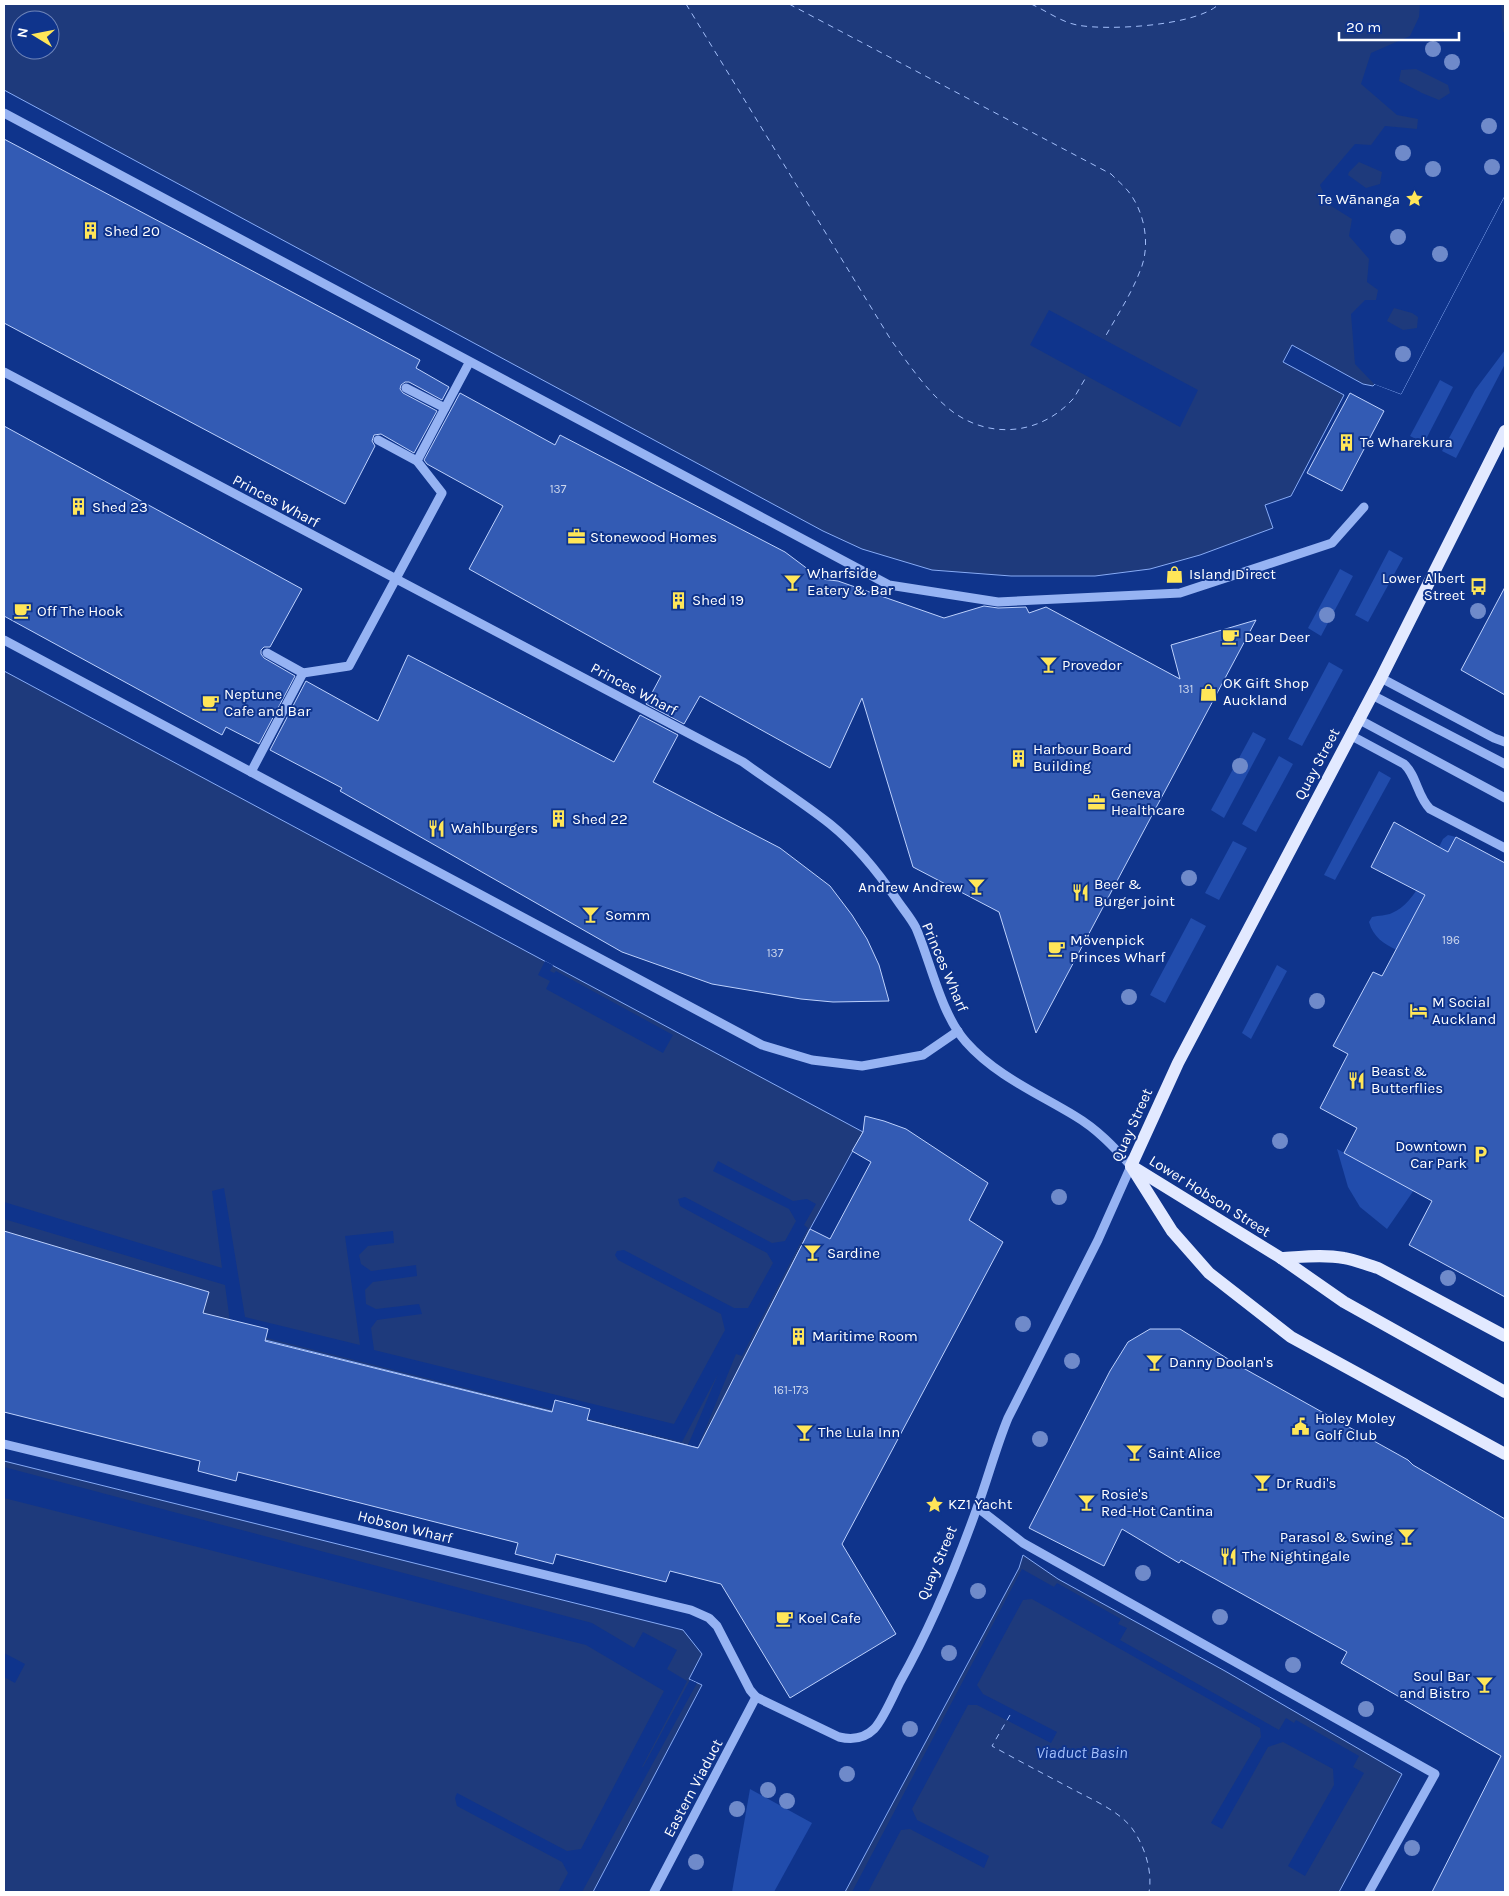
<svg xmlns="http://www.w3.org/2000/svg" width="1509" height="1896" viewBox="0 0 1509 1896" font-family="Karla,sans-serif">
	<style>
		.green { fill: #214cac }
		.water { fill: #1e3a7c; stroke: #87abf6; fill-rule: evenodd }
		.pier { fill: #0f348c; fill-rule: evenodd }
		.lines { fill: none; stroke-linecap: round; stroke-linejoin: round }
		.ferry { stroke: #a2befa; stroke-width: 1; stroke-dasharray: 6 5; stroke-linecap: butt }
		.building { fill: #335bb4; stroke: #bdd1fd }
		.minor { stroke: #96b3f3; stroke-width: 9 }
		.major { stroke: #e2e9ff; stroke-width: 12 }
		.tree { fill: #6f8aca }
		.labels { text-anchor: middle; dominant-baseline: central; stroke-width: 4; stroke-linejoin: round; paint-order: stroke }
		.number-label { font-size: 12px; fill: #ccd6ec }
		.poi-label { font-size: 15px; fill: #fff; stroke: #0f348c; text-anchor: start }
		.street-label { font-size: 15px; fill: #fff; stroke: #0f348c }
		.water-label { font-size: 16px; font-style: italic; fill: #a2befa; stroke: #0f348c }
	</style>
	<rect width="100%" height="100%" fill="#0f348c"/>
	<!-- green -->
	<g class="green">
		<path d="M1505 350V364L1456 458 1442 451 1475 390Z"/>
		<path d="M1440 380 1453 387 1424 443 1410 436Z"/>
		<path d="M1389 550 1403 558 1368 622 1355 615Z"/>
		<path d="M1340 569 1353 576 1321 636 1308 628Z"/>
		<path d="M1329 662 1343 670 1302 746 1288 739Z"/>
		<path d="M1253 732 1266 739 1224 818 1211 810Z"/>
		<path d="M1279 756 1293 764 1256 832 1242 824Z"/>
		<path d="M1379 771 1391 778 1335 880 1324 875Z"/>
		<path d="M1448 835 1456 837 1397 950C1384 944 1373 937 1369 922L1372 917C1379 915 1386 916 1392 913 1417 903 1431 862 1443 839Z"/>
		<path d="M1233 841 1247 848 1219 900 1205 893Z"/>
		<path d="M1191 918 1206 926 1165 1003 1150 995Z"/>
		<path d="M1277 965 1287 971 1251 1039 1242 1033Z"/>
		<path d="M1337 1149 1414 1190 1387 1229 1360 1207 1348 1187Z"/>
		<path d="M750 1789 812 1823 774 1892H732Z"/>
	</g>
	<!-- water -->
	<g class="water">
		<path d="M4 4H1505V195L1401 394 1375 384 1373 386 1363 384 1292 345 1283 362 1344 395 1291 496 1265 505 1273 528 1200 555 1150 569 1095 576H1011L932 570 862 549 823 531 4 90ZM20 20H50V50H20Z"/>
		<path d="M4 671 863 1132 810 1229 699 1448 4 1275Z"/>
		<path d="M4 1461 683 1630 702 1654 689 1679 702 1685 593 1892H4Z"/>
		<path d="M1023 1555 1058 1579 1225 1671 1402 1774 1339 1892H845L1019 1568Z"/>
	</g>
	<!-- pier -->
	<g class="pier">
		<path d="M1420 4H1501L1503 32H1505V195L1401 394 1374 384 1355 364 1351 314 1365 300H1376L1378 290 1367 282 1369 259 1349 236 1352 219 1328 204 1320 185 1355 144 1371 145 1385 126 1417 129 1418 119 1397 115 1361 84 1371 53 1410 36 1419 17ZM1416 69 1448 85 1450 93 1439 100 1422 93 1399 81 1401 70ZM1359 162 1382 172 1380 184 1366 188 1348 175 1349 172ZM1394 308 1412 313 1418 317 1417 328 1403 330 1387 321Z"/>
		<path d="M1049 310 1198 390 1180 427 1030 345Z"/>
		<path d="M545 961 553 965 550 971 554 973 556 971 673 1035 663 1053 546 989 550 981 538 975Z"/>
		<path d="M718 1161 793 1201 807 1199 816 1204 804 1225 808 1228 742 1356 736 1354 698 1447 688 1445 718 1374 682 1442 231 1329 225 1285 4 1219V1202L222 1268 212 1191 224 1188 245 1317 360 1345 345 1236 393 1231 394 1243 368 1246 359 1255 361 1264 371 1271 416 1265 417 1276 373 1282 365 1290 366 1304 376 1309 419 1304 422 1314 377 1320 371 1328 374 1350 674 1424 725 1330 721 1314 618 1260 615 1255 617 1251 624 1250 734 1308H748L773 1263 767 1253 680 1206 678 1199 685 1197 772 1243 785 1241 796 1221 789 1209 713 1171Z"/>
		<path d="M4 1467 592 1623 634 1648 643 1632 677 1650 667 1669 687 1681 642 1767H643L690 1680 697 1683 582 1892H558L568 1873 562 1862 457 1806 455 1798 457 1793 567 1851 581 1849 664 1691 586 1645 4 1498Z"/>
		<path d="M1022 1569 1054 1587 1057 1583 1121 1619 1118 1624 1127 1628 1120 1640 1279 1730 1286 1718 1294 1723 1296 1720 1359 1756 1353 1767 1364 1773 1305 1876 1288 1866 1334 1785 1333 1769 1283 1742 1268 1747 1222 1829 1211 1823 1261 1737 1260 1728 1032 1599 1023 1600 977 1685 983 1694 1057 1732 1051 1743 977 1705H968L912 1809 917 1820 989 1856 984 1868 910 1829 901 1830 868 1892H852Z"/>
		<path d="M4 1653 25 1664 15 1683 4 1677Z"/>
	</g>
	<g class="lines">
		<!-- ferry -->
		<g class="ferry">
			<path d="M686 4 891 340C910 366 928 393 953 412 992 440 1041 434 1073 399 1078 392 1082 383 1087 376"/>
			<path d="M789 4 1111 174C1117 180 1123 185 1128 191 1145 212 1151 246 1140 271 1131 295 1116 317 1104 339"/>
			<path d="M1031 4C1045 10 1061 22 1077 25 1107 31 1197 26 1219 4"/>
			<path d="M1010 1715 992 1746C1019 1761 1046 1775 1074 1790 1093 1800 1117 1810 1131 1827 1144 1844 1153 1871 1149 1892"/>
		</g>
	</g>
	<!-- building -->
	<g class="building">
		<path d="M4 139 420 360 416 368 449 387 442 400 409 382H405L401 385 400 389 403 393 437 411 414 453 381 434 374 435 372 441 375 446 345 504 4 323Z"/>
		<path d="M460 393 555 445 560 435 785 552 821 579 838 581 944 618 984 606 998 608 1026 607 1029 613 1046 607 1180 679 1171 645 1256 620 1036 1033 999 912 913 867 862 698 830 768 700 696 684 724 646 704 661 676 469 569 503 506 427 464 424 460Z"/>
		<path d="M1350 393 1384 411 1342 491 1307 473Z"/>
		<path d="M4 426 302 589 270 647H264L261 650V654L264 658 295 676 259 744 226 727 222 735 4 616Z"/>
		<path d="M1505 587V695L1461 670Z"/>
		<path d="M408 655 614 762 640 715 678 735 653 782 780 848 830 886 852 915 867 939 879 965 889 1001 833 1002 801 999 712 984 622 952 340 791 342 788 270 750 306 681 378 721Z"/>
		<path d="M1394 822 1448 852 1456 837 1505 863V1297L1409 1245 1432 1201 1344 1153 1357 1128 1320 1108 1348 1054 1333 1046 1373 972 1382 976 1425 895 1371 867Z"/>
		<path d="M865 1116 884 1121 906 1129 988 1183 969 1220 1003 1242 842 1544 896 1634 790 1698 721 1584 670 1571 666 1582 556 1554 553 1564 515 1554 518 1543 238 1472 236 1481 198 1471 200 1461 4 1412V1231L209 1292 203 1313 268 1329 265 1341 552 1412 555 1400 590 1409 587 1420 698 1448 810 1229 830 1239 871 1162 852 1151 863 1132Z"/>
		<path d="M1150 1329H1180L1236 1364 1408 1460 1413 1465 1505 1519V1892H1432L1501 1756 1341 1663 1347 1652 1181 1560 1179 1563 1122 1529 1104 1566 1029 1528 1110 1371 1128 1342Z"/>
	</g>
	<g class="lines">
		<!-- minor -->
		<g class="minor">
			<path d="M4 113 889 585 998 602 1180 593 1332 543 1364 507"/>
			<path d="M4 372 743 762C772 783 802 802 830 824 856 845 878 872 897 900 903 909 911 918 916 928 931 963 941 1014 966 1042 995 1075 1037 1093 1075 1116 1097 1129 1114 1147 1131 1166L1098 1240 1008 1418C996 1447 988 1478 977 1508 956 1567 931 1627 900 1682 894 1694 883 1720 874 1729 864 1739 852 1740 839 1737L756 1697 750 1690 717 1626 709 1618 691 1610 4 1444"/>
			<path d="M406 388 445 408 417 461"/>
			<path d="M445 408 469 363"/>
			<path d="M4 640 762 1045 812 1060 862 1066 923 1055 958 1031"/>
			<path d="M267 653 303 673 349 666 442 493 417 461 378 440"/>
			<path d="M1381 678 1494 738 1505 742"/>
			<path d="M1372 695 1505 764"/>
			<path d="M1358 719 1505 798"/>
			<path d="M1350 735 1404 764C1417 776 1417 796 1430 809L1505 848"/>
			<path d="M251 772 303 673"/>
			<path d="M978 1508 1023 1543 1435 1774 1369 1892"/>
			<path d="M654 1892 756 1697"/>
		</g>
		<!-- major -->
		<g class="major">
			<path d="M1131 1166 1178 1063 1381 678 1505 431"/>
			<path d="M1131 1166 1172 1231 1209 1273 1291 1337 1505 1454"/>
			<path d="M1135 1168 1281 1258 1344 1302 1505 1392"/>
			<path d="M1281 1258C1302 1257 1323 1254 1344 1258 1356 1260 1367 1265 1378 1268L1505 1336"/>
		</g>
	</g>
	<!-- trees -->
	<g class="tree">
		<circle cx="1433" cy="49" r="8"/>
		<circle cx="1452" cy="62" r="8"/>
		<circle cx="1489" cy="126" r="8"/>
		<circle cx="1403" cy="153" r="8"/>
		<circle cx="1492" cy="167" r="8"/>
		<circle cx="1433" cy="169" r="8"/>
		<circle cx="1398" cy="237" r="8"/>
		<circle cx="1440" cy="254" r="8"/>
		<circle cx="1403" cy="354" r="8"/>
		<circle cx="1478" cy="611" r="8"/>
		<circle cx="1327" cy="615" r="8"/>
		<circle cx="1240" cy="766" r="8"/>
		<circle cx="1189" cy="878" r="8"/>
		<circle cx="1129" cy="997" r="8"/>
		<circle cx="1317" cy="1001" r="8"/>
		<circle cx="1280" cy="1141" r="8"/>
		<circle cx="1059" cy="1197" r="8"/>
		<circle cx="1448" cy="1278" r="8"/>
		<circle cx="1023" cy="1324" r="8"/>
		<circle cx="1072" cy="1361" r="8"/>
		<circle cx="1040" cy="1439" r="8"/>
		<circle cx="1143" cy="1573" r="8"/>
		<circle cx="978" cy="1591" r="8"/>
		<circle cx="1220" cy="1617" r="8"/>
		<circle cx="949" cy="1653" r="8"/>
		<circle cx="1293" cy="1665" r="8"/>
		<circle cx="1366" cy="1709" r="8"/>
		<circle cx="910" cy="1729" r="8"/>
		<circle cx="847" cy="1774" r="8"/>
		<circle cx="768" cy="1790" r="8"/>
		<circle cx="787" cy="1801" r="8"/>
		<circle cx="737" cy="1809" r="8"/>
		<circle cx="1412" cy="1848" r="8"/>
		<circle cx="696" cy="1862" r="8"/>
	</g>
	<!-- icons -->
	<defs>
		<symbol id="sight-bare" viewBox="-9 -9 18 18"><path d="M0-6L1.8-2.2L6-1.7L2.9 1.2L3.7 5.4L0 3.3L-3.7 5.4L-2.9 1.2L-6-1.7L-1.8-2.2Z" fill="#ffe658" stroke="#0f348c" stroke-width="2.5" paint-order="stroke"/></symbol>
		<symbol id="building-bare" viewBox="-9 -9 18 18"><path d="M-4-6H4V6H1V3H-1V6H-4ZM-2.5-4.3h1.7v1.8h-1.7ZM.8-4.3h1.7v1.8H.8ZM-2.5-1h1.7V.8h-1.7ZM.8-1h1.7V.8H.8Z" fill="#ffe658" stroke="#0f348c" stroke-width="2.5" paint-order="stroke"/></symbol>
		<symbol id="office-bare" viewBox="-9 -9 18 18"><path d="M-6-3h4V-5.5h4V-3h4V5H-6ZM-1-4.5V-3h2v-1.5ZM-6 0V1H6V0Z" fill="#ffe658" stroke="#0f348c" stroke-width="2.5" paint-order="stroke"/></symbol>
		<symbol id="shop-bare" viewBox="-9 -9 18 18"><path d="M-5-2.5h2.3a2.7 3.5 0 0 1 5.4 0H5L5.5 6h-11ZM-1.5-2.5h3a1.5 2.3 0 0 0-3 0Z" fill="#ffe658" stroke="#0f348c" stroke-width="2.5" paint-order="stroke"/></symbol>
		<symbol id="bar-bare" viewBox="-9 -9 18 18"><path d="M-6-5H6L.8 .8V4.5H3.5V6h-7V4.5H-.8V.8Z" fill="#ffe658" stroke="#0f348c" stroke-width="2.5" paint-order="stroke"/></symbol>
		<symbol id="bus-bare" viewBox="-9 -9 18 18"><path d="M-5-6H5V4H4V6H2V4H-2V6H-4V4H-5ZM-3.5-4V0h7V-4ZM-3.5 1.2v1.5H-2V1.2ZM2 1.2v1.5H3.5V1.2Z" fill="#ffe658" stroke="#0f348c" stroke-width="2.5" paint-order="stroke"/></symbol>
		<symbol id="cafe-bare" viewBox="-9 -9 18 18"><path d="M-5.5-4.5H6V0H3Q3 3.5 0 3.5H-2.5Q-5.5 3.5-5.5 0ZM3-3.2v2h1.7v-2ZM-6 4.5H4V6H-6Z" fill="#ffe658" stroke="#0f348c" stroke-width="2.5" paint-order="stroke"/></symbol>
		<symbol id="restaurant-bare" viewBox="-9 -9 18 18"><path d="M-5-6h1v4h1v-4h1v4h1v-4h1v5L-1.5 .5V6h-2V.5L-5-1ZM5-6V6H3V1.5H1.5Q1.5-4 5-6Z" fill="#ffe658" stroke="#0f348c" stroke-width="2.5" paint-order="stroke"/></symbol>
		<symbol id="hotel-bare" viewBox="-9 -9 18 18"><path d="M-6-4.5h1.5V1H6V5H4.5V3h-9V5H-6ZM-4 0a1.8 1.8 0 1 1 3.6 0ZM.5 0V-2.5h3Q6-2.5 6 0Z" fill="#ffe658" stroke="#0f348c" stroke-width="2.5" paint-order="stroke"/></symbol>
		<symbol id="parking-bare" viewBox="-9 -9 18 18"><path d="M-3.5-5.5H1a3.5 3.5 0 0 1 0 7H-1V5.5H-3.5ZM-1-3.4V-.6H.8a1.4 1.4 0 0 0 0-2.8Z" fill="#ffe658" stroke="#0f348c" stroke-width="2.5" paint-order="stroke"/></symbol>
		<symbol id="civic-bare" viewBox="-9 -9 18 18"><path d="M-.6-6.5H3V-4.5H.6V-3L4-1V1h2V6H-6V1h2V-1L-.6-3ZM-1.2 2.5V6h2.4V2.5Z" fill="#ffe658" stroke="#0f348c" stroke-width="2.5" paint-order="stroke"/></symbol>
	</defs>
	<g fill-rule="evenodd">
		<use href="#sight-bare" x="1402" y="186" width="25" height="25"/>
		<use href="#building-bare" x="78" y="218" width="25" height="25"/>
		<use href="#building-bare" x="1334" y="430" width="25" height="25"/>
		<use href="#building-bare" x="66" y="494" width="25" height="25"/>
		<use href="#office-bare" x="564" y="524" width="25" height="25"/>
		<use href="#shop-bare" x="1162" y="562" width="25" height="25"/>
		<use href="#bar-bare" x="780" y="570" width="25" height="25"/>
		<use href="#bus-bare" x="1466" y="574" width="25" height="25"/>
		<use href="#building-bare" x="666" y="588" width="25" height="25"/>
		<use href="#cafe-bare" x="10" y="598" width="25" height="25"/>
		<use href="#cafe-bare" x="1218" y="624" width="25" height="25"/>
		<use href="#bar-bare" x="1036" y="652" width="25" height="25"/>
		<use href="#shop-bare" x="1196" y="680" width="25" height="25"/>
		<use href="#cafe-bare" x="198" y="690" width="25" height="25"/>
		<use href="#building-bare" x="1006" y="746" width="25" height="25"/>
		<use href="#office-bare" x="1084" y="790" width="25" height="25"/>
		<use href="#building-bare" x="546" y="806" width="25" height="25"/>
		<use href="#restaurant-bare" x="424" y="816" width="25" height="25"/>
		<use href="#bar-bare" x="964" y="874" width="25" height="25"/>
		<use href="#restaurant-bare" x="1068" y="880" width="25" height="25"/>
		<use href="#bar-bare" x="578" y="902" width="25" height="25"/>
		<use href="#cafe-bare" x="1044" y="936" width="25" height="25"/>
		<use href="#hotel-bare" x="1406" y="998" width="25" height="25"/>
		<use href="#restaurant-bare" x="1344" y="1068" width="25" height="25"/>
		<use href="#parking-bare" x="1468" y="1142" width="25" height="25"/>
		<use href="#bar-bare" x="800" y="1240" width="25" height="25"/>
		<use href="#building-bare" x="786" y="1324" width="25" height="25"/>
		<use href="#bar-bare" x="1142" y="1350" width="25" height="25"/>
		<use href="#civic-bare" x="1288" y="1414" width="25" height="25"/>
		<use href="#bar-bare" x="792" y="1420" width="25" height="25"/>
		<use href="#bar-bare" x="1122" y="1440" width="25" height="25"/>
		<use href="#bar-bare" x="1250" y="1470" width="25" height="25"/>
		<use href="#bar-bare" x="1074" y="1490" width="25" height="25"/>
		<use href="#sight-bare" x="922" y="1492" width="25" height="25"/>
		<use href="#bar-bare" x="1394" y="1524" width="25" height="25"/>
		<use href="#restaurant-bare" x="1216" y="1544" width="25" height="25"/>
		<use href="#cafe-bare" x="772" y="1606" width="25" height="25"/>
		<use href="#bar-bare" x="1472" y="1672" width="25" height="25"/>
	</g>
	<g class="labels">
		<!-- number labels -->
		<g class="number-label">
			<text x="558" y="489">137</text>
			<text x="1186" y="689">131</text>
			<text x="1451" y="940">196</text>
			<text x="775" y="953">137</text>
			<text x="791" y="1390">161-173</text>
		</g>
		<!-- poi labels -->
		<g class="poi-label">
			<text x="1400" y="199" text-anchor="end">Te Wānanga</text>
			<text x="104" y="231">Shed 20</text>
			<text x="1360" y="442">Te Wharekura</text>
			<text x="92" y="507">Shed 23</text>
			<text x="590" y="537">Stonewood Homes</text>
			<text x="807" y="573">Wharfside<tspan x="807" dy="17">Eatery &amp; Bar</tspan></text>
			<text x="1189" y="574">Island Direct</text>
			<text x="1465" y="578" text-anchor="end">Lower Albert<tspan x="1465" dy="17">Street</tspan></text>
			<text x="692" y="600">Shed 19</text>
			<text x="37" y="611">Off The Hook</text>
			<text x="1244" y="637">Dear Deer</text>
			<text x="1062" y="665">Provedor</text>
			<text x="1223" y="683">OK Gift Shop<tspan x="1223" dy="17">Auckland</tspan></text>
			<text x="224" y="694">Neptune<tspan x="224" dy="17">Cafe and Bar</tspan></text>
			<text x="1033" y="749">Harbour Board<tspan x="1033" dy="17">Building</tspan></text>
			<text x="1111" y="793">Geneva<tspan x="1111" dy="17">Healthcare</tspan></text>
			<text x="572" y="819">Shed 22</text>
			<text x="451" y="828">Wahlburgers</text>
			<text x="1094" y="884">Beer &amp;<tspan x="1094" dy="17">Burger joint</tspan></text>
			<text x="963" y="887" text-anchor="end">Andrew Andrew</text>
			<text x="605" y="915">Somm</text>
			<text x="1070" y="940">Mövenpick<tspan x="1070" dy="17">Princes Wharf</tspan></text>
			<text x="1432" y="1002">M Social<tspan x="1432" dy="17">Auckland</tspan></text>
			<text x="1371" y="1071">Beast &amp;<tspan x="1371" dy="17">Butterflies</tspan></text>
			<text x="1467" y="1146" text-anchor="end">Downtown<tspan x="1467" dy="17">Car Park</tspan></text>
			<text x="827" y="1253">Sardine</text>
			<text x="812" y="1336">Maritime Room</text>
			<text x="1169" y="1362">Danny Doolan's</text>
			<text x="1315" y="1418">Holey Moley<tspan x="1315" dy="17">Golf Club</tspan></text>
			<text x="818" y="1432">The Lula Inn</text>
			<text x="1148" y="1453">Saint Alice</text>
			<text x="1276" y="1483">Dr Rudi's</text>
			<text x="1101" y="1494">Rosie's<tspan x="1101" dy="17">Red-Hot Cantina</tspan></text>
			<text x="948" y="1504">KZ1 Yacht</text>
			<text x="1393" y="1537" text-anchor="end">Parasol &amp; Swing</text>
			<text x="1242" y="1556">The Nightingale</text>
			<text x="798" y="1618">Koel Cafe</text>
			<text x="1470" y="1676" text-anchor="end">Soul Bar<tspan x="1470" dy="17">and Bistro</tspan></text>
		</g>
		<!-- street labels -->
		<g class="street-label">
			<text transform="translate(276 501) rotate(28)">Princes Wharf</text>
			<text transform="translate(634 689) rotate(28)">Princes Wharf</text>
			<text transform="translate(1317 764) rotate(-62)">Quay Street</text>
			<text transform="translate(945 967) rotate(67)">Princes Wharf</text>
			<text transform="translate(1132 1125) rotate(-66)">Quay Street</text>
			<text transform="translate(1210 1196) rotate(32)">Lower Hobson Street</text>
			<text transform="translate(405 1527) rotate(14)">Hobson Wharf</text>
			<text transform="translate(937 1563) rotate(-67)">Quay Street</text>
			<text transform="translate(693 1788) rotate(-62)">Eastern Viaduct</text>
		</g>
		<!-- water labels -->
		<g class="water-label">
			<text x="1082" y="1752">Viaduct Basin</text>
		</g>
	</g>
	<!-- border -->
	<rect width="1509" height="1896" fill="none" stroke="#ffffff" stroke-width="10"/>
	<!-- north arrow -->
	<g transform="translate(35 35) rotate(280)"><circle r="24" fill="#0f348c" stroke="#6f85ba"/>
	<path d="M0-4L9 19L0 12L-9 19Z" fill="#ffe658"/>
	<text y="-8" font-size="14" font-weight="bold" text-anchor="middle" fill="#ffffff">N</text>
	</g>
	<!-- scale -->
	<path d="M1339 32v8h120v-8" fill="none" stroke="#ffffff" stroke-width="2.5"/>
	<text x="1346" y="32" font-size="15" fill="#ffffff" stroke="#0f348c" stroke-width="4" paint-order="stroke">20 m</text>
</svg>
